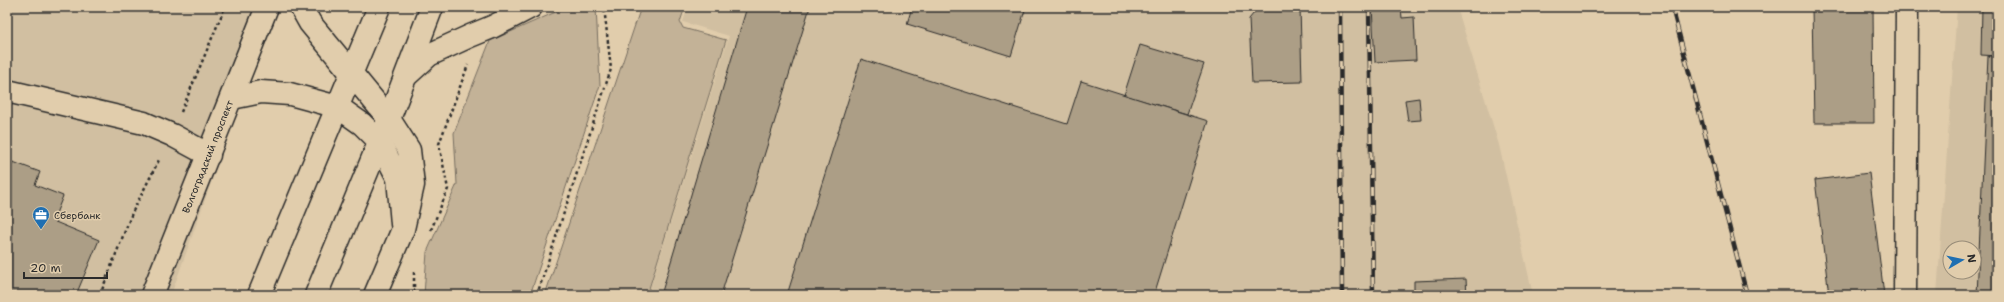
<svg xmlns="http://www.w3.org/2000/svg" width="2004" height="302" viewBox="0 0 2004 302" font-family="'Shantell Sans',sans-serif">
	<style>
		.built { fill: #d1bfa1; fill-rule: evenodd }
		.green { fill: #c3b297; stroke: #776e61 }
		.building { fill: #ac9e86; stroke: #2b2b2b }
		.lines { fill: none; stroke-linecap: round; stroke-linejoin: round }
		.minor-casing { stroke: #2b2b2b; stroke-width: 25 }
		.major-casing { stroke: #2b2b2b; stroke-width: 25 }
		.path { stroke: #2b2b2b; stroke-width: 2.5; stroke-dasharray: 3 3; stroke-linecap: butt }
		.minor { stroke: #e1cdac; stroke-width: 22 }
		.major { stroke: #e1cdac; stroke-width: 22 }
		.rail-casing { stroke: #2b2b2b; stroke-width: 4.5 }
		.rail { stroke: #e1cdac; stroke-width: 3; stroke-dasharray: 9; stroke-linecap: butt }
		.labels { text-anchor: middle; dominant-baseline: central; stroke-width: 3; stroke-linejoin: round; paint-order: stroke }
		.street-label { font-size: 10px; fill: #2b2b2b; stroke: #e1cdac }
		.poi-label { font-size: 10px; fill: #2b2b2b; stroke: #e1cdac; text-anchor: start }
	</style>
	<rect width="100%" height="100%" fill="#e1cdac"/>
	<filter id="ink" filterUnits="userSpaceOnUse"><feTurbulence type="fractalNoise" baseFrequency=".025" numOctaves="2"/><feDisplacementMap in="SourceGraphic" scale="8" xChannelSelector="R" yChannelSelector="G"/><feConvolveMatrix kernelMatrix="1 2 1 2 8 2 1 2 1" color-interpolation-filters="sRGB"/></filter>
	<g filter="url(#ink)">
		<!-- built -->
		<g class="built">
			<path d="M7 7H274L171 295H7Z"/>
			<path d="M688 7H1457L1499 145 1533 295H648L729 36 683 22Z"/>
			<path d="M1957 7H1997V295H1937ZM1950 248H1974V272H1950Z"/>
		</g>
		<!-- green -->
		<g class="green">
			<path d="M567 7H596L600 85 530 295H424L427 252 457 184 454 133 490 41Z"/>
			<path d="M641 7H685L680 22 683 28 726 40 647 295H545Z"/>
		</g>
		<!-- building -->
		<g class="building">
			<path d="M747 7H810L721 295H661Z"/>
			<path d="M912 7H1014L1025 10 1011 56 907 24Z"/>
			<path d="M1258 7H1300L1258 8Z"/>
			<path d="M1300 7 1302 82 1252 83 1249 19 1258 8Z"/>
			<path d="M1372 7H1401L1402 18 1414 17 1416 60 1375 62Z"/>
			<path d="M1812 7H1873L1874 123H1814Z"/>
			<path d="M1982 7H1997V56L1981 55Z"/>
			<path d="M1140 45 1204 64 1187 114 1124 95Z"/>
			<path d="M1988 56H1997V295H1977Z"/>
			<path d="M861 59 1067 124 1081 81 1208 121 1154 295H787Z"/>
			<path d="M1419 98 1421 120 1408 121 1405 100Z"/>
			<path d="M13 162 40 172 35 185 63 196 53 221 99 240 76 295H7V177Z"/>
			<path d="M1869 173 1884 295H1829L1815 180Z"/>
			<path d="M1466 279 1467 295H1414V281Z"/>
		</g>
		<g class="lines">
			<defs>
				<g id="minor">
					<path d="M7 91 144 123 172 135 209 155"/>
					<path d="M232 98 261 92 290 94 338 107 362 124 379 141 398 178 402 224"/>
					<path d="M1905 295 1907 7"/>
				</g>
				<g id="major">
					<path d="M301 7 310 23 389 119 409 150 413 185 403 229 375 295"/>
					<path d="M407 75 429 55 470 36 492 27 531 7"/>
					<path id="s1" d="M152 295 267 7"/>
					<path d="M259 295 379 7"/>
					<path d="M316 295 389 119 432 7"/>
				</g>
			</defs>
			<!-- minor casing -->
			<use href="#minor" class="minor-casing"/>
			<!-- major casing -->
			<use href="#major" class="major-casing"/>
			<!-- path -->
			<g class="path">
				<path d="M181 112 225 7"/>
				<path d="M431 230 448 189 439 144 468 65"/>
				<path d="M414 272V295"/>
				<path d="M100 295 132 213 160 158"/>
				<path d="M537 295 611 69 604 7"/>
			</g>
			<!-- minor -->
			<use href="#minor" class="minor"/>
			<!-- major -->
			<use href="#major" class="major"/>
			<defs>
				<g id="rail">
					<path d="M1340 7 1342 295"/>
					<path d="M1369 7 1373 295"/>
					<path d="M1672 7 1747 295"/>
				</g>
			</defs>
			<!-- rail casing -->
			<use href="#rail" class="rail-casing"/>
			<!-- rail -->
			<use href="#rail" class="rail"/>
		</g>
	</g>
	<!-- icons -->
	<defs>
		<symbol id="office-pin" viewBox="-11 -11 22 30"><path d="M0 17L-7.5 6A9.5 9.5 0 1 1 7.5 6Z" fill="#1f6fb2" stroke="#e1cdac"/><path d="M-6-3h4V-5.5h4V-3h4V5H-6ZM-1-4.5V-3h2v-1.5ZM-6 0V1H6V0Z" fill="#fff"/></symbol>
	</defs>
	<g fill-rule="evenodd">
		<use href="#office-pin" x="31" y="205" width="20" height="27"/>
	</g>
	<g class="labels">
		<!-- street labels -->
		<g class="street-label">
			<text stroke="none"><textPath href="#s1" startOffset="149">Волгоградский проспект</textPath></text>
		</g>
		<!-- poi labels -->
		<g class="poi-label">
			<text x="54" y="215">Сбербанк</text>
		</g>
	</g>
	<!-- margin -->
	<rect width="2004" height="302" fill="none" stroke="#e1cdac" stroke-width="24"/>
	<rect x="12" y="12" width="1980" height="278" fill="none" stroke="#2b2b2b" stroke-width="1.5" filter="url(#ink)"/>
	<!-- north arrow -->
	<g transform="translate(1962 260) rotate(81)"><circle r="19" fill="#e1cdac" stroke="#988c78"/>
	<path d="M0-3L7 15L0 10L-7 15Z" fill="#1f6fb2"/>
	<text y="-6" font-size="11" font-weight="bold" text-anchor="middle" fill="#2b2b2b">N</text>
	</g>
	<!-- scale -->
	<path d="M24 272v6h83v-6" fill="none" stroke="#2b2b2b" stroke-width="2"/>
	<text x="30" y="272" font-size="12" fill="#2b2b2b" stroke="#e1cdac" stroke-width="3" paint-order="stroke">20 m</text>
</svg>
